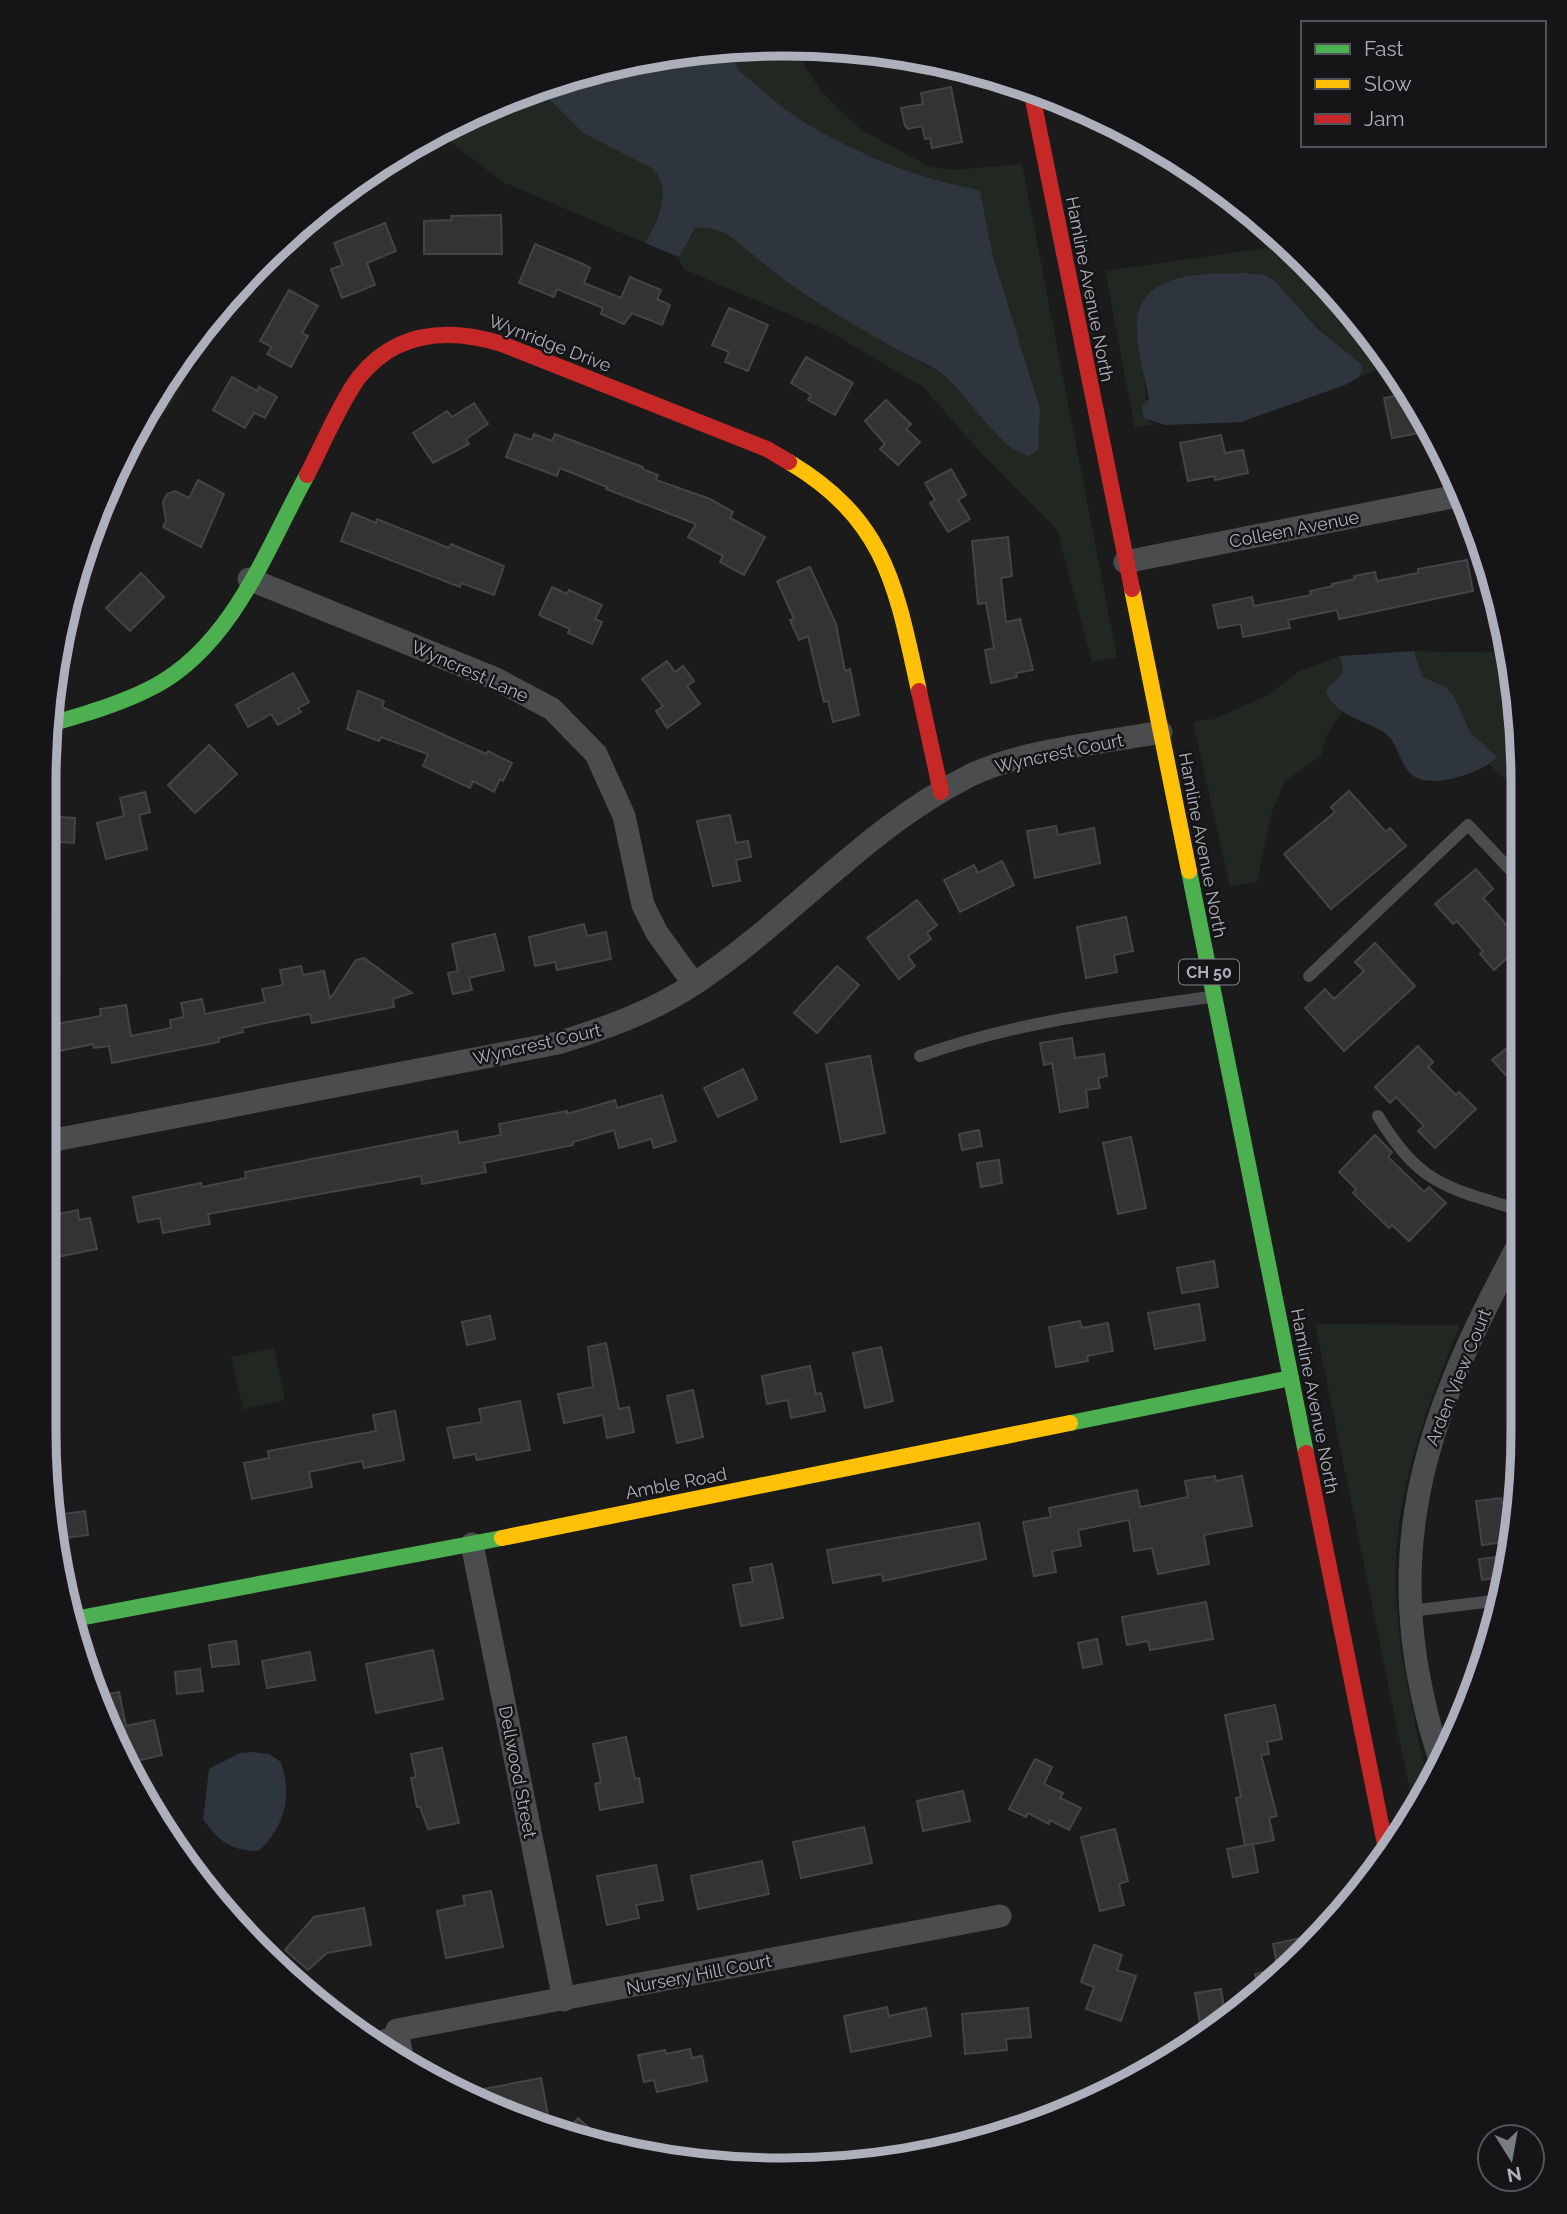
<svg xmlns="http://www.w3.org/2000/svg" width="1567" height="2214" viewBox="0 0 1567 2214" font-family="Raleway,sans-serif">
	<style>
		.green { fill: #212822 }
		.water { fill: #2e353d }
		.building { fill: #333; stroke: #434447; stroke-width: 2 }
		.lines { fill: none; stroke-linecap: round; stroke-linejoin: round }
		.lane { stroke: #4b4c4e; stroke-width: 12 }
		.street { stroke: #4b4c4e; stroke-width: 23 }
		.fast { stroke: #4caf50; stroke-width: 16 }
		.slow { stroke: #ffc107; stroke-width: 16 }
		.jam { stroke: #c62828; stroke-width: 16 }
		.labels { text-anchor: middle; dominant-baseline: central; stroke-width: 5; stroke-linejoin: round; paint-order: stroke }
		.shield { fill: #151517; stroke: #7f828a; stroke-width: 2 }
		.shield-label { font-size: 16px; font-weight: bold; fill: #adb0bb }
		.street-label { font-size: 18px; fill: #adb0bb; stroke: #151517 }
		.rim { fill: none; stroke: #adb0bb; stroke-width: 9 }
	</style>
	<rect width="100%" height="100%" fill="#1b1b1b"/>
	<!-- green -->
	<g class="green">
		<path d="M793 47 820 90 860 129 930 167 953 170 1022 164 1117 657 1092 662 1057 530 980 452 923 387 828 331 683 269 679 257 695 228 712 226 728 232 767 267 899 351 943 374 973 403 993 257 980 190C920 179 864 157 811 126 785 111 761 89 738 70L735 60 719 49Z"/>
		<path d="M537 87 583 133 651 168C674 187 658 221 645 243L503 182 437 132Z"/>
		<path d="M281 243 262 278 201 343 171 406 131 442C130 478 129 489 97 509L143 413 227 296Z"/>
		<path d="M1285 245 1325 282 1338 322 1352 333 1370 341 1387 366 1359 377 1363 369 1355 359 1336 347 1275 281 1142 357 1149 422 1156 424 1135 428 1105 271Z"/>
		<path d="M1414 651 1510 653 1517 687V784L1513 786 1489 765 1496 758 1494 754 1470 732 1454 696 1446 687 1422 677Z"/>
		<path d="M1340 656 1343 673 1333 682V705L1342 712 1327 735 1321 756 1285 781 1272 812 1257 881 1230 887 1193 722 1214 719 1268 695 1300 671Z"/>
		<path d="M1315 1324 1460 1325C1406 1460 1378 1541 1408 1688 1415 1720 1418 1752 1432 1781L1414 1811Z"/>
		<path d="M274 1348 285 1400 243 1409 231 1357Z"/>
	</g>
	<!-- water -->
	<g class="water">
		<path d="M719 49 735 60 738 70C761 89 785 111 811 126 864 157 920 179 980 190L993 257 1040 409 1038 450 1029 456C1001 451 968 396 945 376 932 365 913 359 898 350 853 324 803 297 763 263 740 245 726 225 695 228L679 257 645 243C658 221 674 187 651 168L583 133 537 87 687 50Z"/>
		<path d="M1246 273 1264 275 1275 281 1319 330 1361 364 1363 369 1359 377 1345 385 1241 422 1165 425 1144 418 1142 407 1149 399C1145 377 1133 335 1138 314 1148 270 1211 274 1246 273Z"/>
		<path d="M1414 651 1422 677 1446 687 1454 696 1470 732 1494 754 1496 758C1482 773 1434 788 1415 777 1399 768 1400 744 1385 733 1366 720 1332 716 1326 690L1343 673 1340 656Z"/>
		<path d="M252 1752 269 1754 281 1762C293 1798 284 1826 259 1851 231 1851 218 1841 203 1819L209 1769 240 1753Z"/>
	</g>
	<!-- building -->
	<g class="building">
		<path d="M951 87 962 142 932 148 930 138 925 139 922 126 908 129 905 126 901 108 923 104 921 93Z"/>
		<path d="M501 215 502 254H424V221L452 220 451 216Z"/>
		<path d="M385 223 396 251 367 263 375 285 342 298 331 269 343 265 334 243Z"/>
		<path d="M535 244 583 264 590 268 584 283 621 298 630 277 661 290 657 299 670 305 662 325 632 313 624 324 601 314 603 308 557 289 554 297 519 283Z"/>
		<path d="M289 290 318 306 302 333 308 336 291 367 267 354 272 347 260 341Z"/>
		<path d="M729 308 768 325 748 371 725 362 729 352 712 345Z"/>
		<path d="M806 357 853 383 835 415 808 400 811 395 791 383Z"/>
		<path d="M232 377 257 391 259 387 277 397 265 418 254 413 245 428 213 410Z"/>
		<path d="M1405 394 1430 431 1392 438 1384 398Z"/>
		<path d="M886 400 911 424 906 429 920 442 898 465 880 449 885 444 865 421Z"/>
		<path d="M474 403 488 424 466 439 469 444 433 463 413 433 447 411 452 417Z"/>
		<path d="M515 434 532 440 534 434 552 441 555 434 643 467 642 469 658 475 656 480 710 499 733 512 730 518 765 537 744 575 720 562 723 556 688 537 696 524 606 489 607 487 560 468 557 476 506 457Z"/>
		<path d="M1221 435 1225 453 1243 450 1248 473 1215 480 1214 476 1188 481 1180 443Z"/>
		<path d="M951 469 966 495 958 500 970 519 948 532 930 503 935 500 925 483Z"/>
		<path d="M198 480 224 494 201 547 163 527 166 521 163 502 167 494 175 491 189 498Z"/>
		<path d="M352 513 376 523 377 519 449 548 451 544 504 566 494 595 461 583 460 587 341 541Z"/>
		<path d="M1008 537 1012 576 1001 578 1006 622 1020 619 1033 670 1016 673 1017 677 991 683 985 650 994 648 986 603 978 604 972 541Z"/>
		<path d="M1467 560 1473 591 1339 619 1337 610 1288 620 1290 628 1243 637 1241 624 1218 628 1213 605 1252 597 1254 606 1311 595 1310 591 1333 586 1332 584 1355 579 1354 576 1375 572 1377 581 1418 573V569Z"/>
		<path d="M810 567 836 624 845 671 850 669 859 715 833 722 828 701 824 702 808 636 799 640 790 620 794 619 777 581Z"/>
		<path d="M141 573 164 597 130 631 106 608Z"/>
		<path d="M552 587 567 594 569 590 602 605 595 619 602 622 592 644 568 633 570 629 539 615Z"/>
		<path d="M667 661 675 672 683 666 694 681 687 686 700 704 667 728 656 711 663 706 642 679Z"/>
		<path d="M293 673 309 702 298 708 301 712 278 725 271 714 248 727 236 705Z"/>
		<path d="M358 691 384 701 382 707 486 754 488 751 512 763 503 781 500 779 494 792 473 781 470 788 423 766 428 754 381 737 379 741 347 729Z"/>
		<path d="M209 745 237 774 195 813 168 785Z"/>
		<path d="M1349 791 1386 832 1390 828 1406 846 1331 909 1284 854 1335 812 1331 807Z"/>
		<path d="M145 792 150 812 139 815 147 849 106 859 97 823 124 816 120 798Z"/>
		<path d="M730 815 736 843 748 841 751 857 736 860 740 881 713 886 697 821Z"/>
		<path d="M44 816 75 818 74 843 44 841Z"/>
		<path d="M1056 826 1058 835 1094 828 1100 863 1035 878 1027 831Z"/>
		<path d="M1002 861 1014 885 960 912 944 880 974 865 978 873Z"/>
		<path d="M1476 869 1493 889 1483 898 1509 928 1518 921V948L1494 970 1480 954 1483 951 1457 921 1453 924 1435 904Z"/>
		<path d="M917 900 937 925 927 933 931 939 908 956 915 966 899 979 867 938Z"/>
		<path d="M1126 917 1133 951 1114 955 1117 972 1086 978 1077 927Z"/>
		<path d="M584 924 587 936 606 932 611 959 557 970 555 962 535 966 529 937Z"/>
		<path d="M495 934 504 970 469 978 472 990 453 994 448 973 458 971 452 944Z"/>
		<path d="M1375 943 1415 986 1344 1051 1305 1008 1325 989 1334 999 1364 971 1355 962Z"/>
		<path d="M364 958 412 993 393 999 394 1007 312 1023 310 1014 242 1028 243 1032 219 1038V1042L112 1063 109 1046 94 1048 93 1044 44 1054V1026L101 1016 100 1009 126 1005 131 1036 171 1028 170 1020 184 1017 181 1003 202 999 205 1014 265 1002 262 989 283 985 280 970 301 966 303 975 324 971 330 999 356 960Z"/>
		<path d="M837 966 859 985 817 1033 794 1013Z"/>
		<path d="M1072 1038 1075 1058 1104 1054 1107 1076 1098 1078 1100 1088 1086 1090 1088 1107 1060 1112 1052 1063 1044 1065 1040 1043Z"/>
		<path d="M1519 1039V1090L1492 1060Z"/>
		<path d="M1418 1046 1433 1062 1428 1067 1456 1095 1459 1092 1476 1109 1435 1148 1418 1131 1424 1126 1396 1097 1390 1103 1375 1087Z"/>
		<path d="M870 1056 885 1133 841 1142 826 1064Z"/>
		<path d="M743 1069 757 1099 718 1117 704 1088Z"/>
		<path d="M662 1095 676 1141 654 1148 651 1139 619 1148 614 1130 573 1142V1145L484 1163 486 1172 422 1184 421 1176 208 1214 210 1224 163 1233 160 1218 138 1222 133 1197 201 1183 202 1187 246 1178 245 1172 457 1131 459 1143 501 1135 499 1124 567 1111V1114L615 1100 617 1108Z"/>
		<path d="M979 1130 982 1146 962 1150 959 1134Z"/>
		<path d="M1375 1135 1392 1152 1388 1157 1424 1192 1429 1187 1446 1203 1409 1241 1392 1225 1389 1228 1353 1193 1356 1189 1339 1172Z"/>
		<path d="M1131 1137 1146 1208 1118 1214 1103 1143Z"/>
		<path d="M999 1160 1002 1183 981 1187 977 1163Z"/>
		<path d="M78 1210 79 1220 90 1218 97 1249 57 1257 49 1216Z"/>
		<path d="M1214 1261 1218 1287 1182 1293 1177 1268Z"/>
		<path d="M1199 1304 1205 1340 1155 1349 1148 1313Z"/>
		<path d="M490 1316 495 1339 467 1345 462 1322Z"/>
		<path d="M1080 1321 1082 1328 1108 1323 1113 1351 1087 1356 1088 1361 1056 1367 1049 1327Z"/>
		<path d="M606 1343 619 1409 629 1407 634 1432 607 1438 603 1415 564 1423 558 1394 593 1387 588 1347Z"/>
		<path d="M881 1347 893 1401 865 1408 853 1353Z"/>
		<path d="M810 1366 816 1394 821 1393 825 1411 791 1418 788 1400 767 1404 762 1376Z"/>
		<path d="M693 1390 703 1437 677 1443 667 1396Z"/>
		<path d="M520 1401 530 1450 477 1460 475 1454 454 1458 447 1428 482 1422 479 1409Z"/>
		<path d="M395 1411 404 1460 364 1468 362 1461 309 1472 312 1487 252 1499 244 1463 269 1458 268 1451 376 1431 373 1415Z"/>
		<path d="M1215 1476 1216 1481 1242 1476 1252 1526 1204 1535 1209 1564 1158 1574 1152 1548 1134 1551 1129 1520 1078 1530 1081 1546 1052 1551 1056 1572 1034 1576 1023 1522 1051 1517 1049 1508 1137 1490 1140 1507 1188 1497 1185 1481Z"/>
		<path d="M1501 1498 1502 1503 1518 1501 1511 1541 1482 1545 1476 1501Z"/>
		<path d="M85 1511 88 1535 58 1539 55 1515Z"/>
		<path d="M979 1523 986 1559 883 1581 882 1574 833 1583 827 1550Z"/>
		<path d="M1496 1557 1499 1578 1482 1580 1479 1559Z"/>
		<path d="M772 1564 783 1618 741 1626 733 1585 753 1582 750 1568Z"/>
		<path d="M1206 1602 1213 1639 1150 1650 1148 1641 1127 1645 1122 1617Z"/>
		<path d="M1097 1639 1102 1664 1083 1668 1078 1643Z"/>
		<path d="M236 1641 239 1664 212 1667 209 1645Z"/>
		<path d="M433 1650 443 1699 376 1713 366 1664Z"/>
		<path d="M310 1652 315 1680 267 1688 262 1661Z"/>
		<path d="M200 1669 203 1691 177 1694 175 1672Z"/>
		<path d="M119 1692 126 1726 154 1720 162 1755 132 1762 133 1767 126 1769 97 1696Z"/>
		<path d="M1275 1705 1282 1739 1267 1742 1269 1754 1261 1755 1277 1816 1269 1818 1274 1840 1245 1846 1236 1798 1241 1797 1225 1715Z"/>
		<path d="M626 1737 635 1779 639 1778 643 1802 600 1810 595 1784 601 1782 593 1744Z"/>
		<path d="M442 1748 459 1823 428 1829 420 1807H417L411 1778 416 1777 411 1754Z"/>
		<path d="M1035 1759 1052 1767 1044 1784 1063 1793 1060 1798 1081 1808 1069 1830 1050 1820 1049 1824 1028 1813 1026 1817 1009 1809Z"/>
		<path d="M963 1791 970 1821 923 1831 917 1801Z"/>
		<path d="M864 1827 872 1863 801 1878 793 1842Z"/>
		<path d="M1115 1829 1128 1881 1119 1884 1124 1905 1100 1911 1081 1837Z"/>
		<path d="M1253 1844 1258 1872 1233 1877 1227 1849Z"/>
		<path d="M762 1861 769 1894 698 1909 691 1876Z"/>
		<path d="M656 1865 663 1900 636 1905 639 1918 607 1925 597 1876Z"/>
		<path d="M491 1891 503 1947 446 1958 437 1911 465 1905 463 1896Z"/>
		<path d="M364 1908 371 1945 327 1953 308 1970 285 1950 314 1917Z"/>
		<path d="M1320 1934 1271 1987 1260 1995 1255 1974 1278 1969 1273 1944Z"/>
		<path d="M1094 1945 1122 1955 1117 1970 1136 1976 1121 2021 1086 2009 1094 1987 1081 1982Z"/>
		<path d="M1221 1989 1226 2019 1216 2027 1201 2029 1195 1993Z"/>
		<path d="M887 2007 889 2016 926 2008 931 2036 851 2052 844 2016Z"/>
		<path d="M1028 2008 1031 2037 1006 2039 1007 2050 965 2054 962 2014Z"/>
		<path d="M690 2049 692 2058 702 2056 707 2081 657 2092 654 2080 644 2082 638 2055 665 2050 666 2054Z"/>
		<path d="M541 2078 548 2115 521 2121 457 2094Z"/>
		<path d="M578 2118 609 2146 563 2135Z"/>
	</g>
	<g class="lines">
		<!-- lane -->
		<g class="lane">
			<path d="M1309 976 1468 825 1518 878"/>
			<path d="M920 1056C1014 1022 1111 1011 1210 997"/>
			<path d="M1378 1116C1420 1185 1447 1188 1520 1210"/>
			<path d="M1410 1611 1502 1600"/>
			<path d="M374 2039 397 2030"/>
		</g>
		<!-- street -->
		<g class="street">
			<path d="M1125 562 1462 495"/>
			<path d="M249 579 496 679 552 709 596 754 624 816 643 905 657 933 694 984"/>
			<path d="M44 1142 558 1043C606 1028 652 1012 694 984 791 920 865 828 969 776 1021 750 1103 743 1161 732"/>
			<path d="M472 1544 564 2000"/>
			<path d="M1442 1766C1374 1561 1421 1424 1520 1242"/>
			<path d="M402 2057 397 2030 1000 1916"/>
		</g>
		<!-- fast -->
		<g class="fast">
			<path d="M54 723C88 713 123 703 155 686 233 644 267 548 307 475"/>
			<path d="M1189 871 1306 1453"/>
			<path d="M1070 1423 1291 1378"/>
			<path d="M69 1620 502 1538"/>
		</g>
		<!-- slow -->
		<g class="slow">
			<path d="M789 462C887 521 896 587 919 691"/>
			<path d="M1132 589 1189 871"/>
			<path d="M502 1538 1070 1423"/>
		</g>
		<!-- jam -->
		<g class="jam">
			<path d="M1031 90 1132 589"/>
			<path d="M307 475C321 448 343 397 360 376 398 330 450 328 502 344L767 449 789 462"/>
			<path d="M919 691 941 792"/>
			<path d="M1306 1453 1387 1854"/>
		</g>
	</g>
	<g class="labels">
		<!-- shield labels -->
		<rect class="shield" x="1179" y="959.5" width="60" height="25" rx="5"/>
		<g class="shield-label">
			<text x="1209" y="972">CH 50</text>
		</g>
		<!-- street labels -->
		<g class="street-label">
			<text transform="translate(1090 289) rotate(79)">Hamline Avenue North</text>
			<text transform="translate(550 343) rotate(21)">Wynridge Drive</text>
			<text transform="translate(1294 529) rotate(-11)">Colleen Avenue</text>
			<text transform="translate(470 671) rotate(24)">Wyncrest Lane</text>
			<text transform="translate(1059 753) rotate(-12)">Wyncrest Court</text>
			<text transform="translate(1203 845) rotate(79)">Hamline Avenue North</text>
			<text transform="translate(537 1044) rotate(-13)">Wyncrest Court</text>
			<text transform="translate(1458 1377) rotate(-68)">Arden View Court</text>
			<text transform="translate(1315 1401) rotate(79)">Hamline Avenue North</text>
			<text transform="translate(676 1483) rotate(-11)">Amble Road</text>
			<text transform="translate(518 1772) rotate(79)">Dellwood Street</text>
			<text transform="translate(699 1974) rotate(-11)">Nursery Hill Court</text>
		</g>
	</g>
	<!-- crop -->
	<path d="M0 0H1567V2214H0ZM783 56H784A727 727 0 0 1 1511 783V1431A727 727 0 0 1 784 2158H783A727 727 0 0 1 56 1431V783A727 727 0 0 1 783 56Z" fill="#151517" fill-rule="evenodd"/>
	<path class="rim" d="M783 56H784A727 727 0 0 1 1511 783V1431A727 727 0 0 1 784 2158H783A727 727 0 0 1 56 1431V783A727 727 0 0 1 783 56Z"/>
	<!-- legend -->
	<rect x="1301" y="21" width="245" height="126" fill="#151517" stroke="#525359" stroke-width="2"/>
	<rect x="1315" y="44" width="35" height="10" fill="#4caf50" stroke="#525359" stroke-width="2"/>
	<text x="1364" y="56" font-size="21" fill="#adb0bb">Fast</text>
	<rect x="1315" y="79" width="35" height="10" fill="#ffc107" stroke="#525359" stroke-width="2"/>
	<text x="1364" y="91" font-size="21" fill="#adb0bb">Slow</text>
	<rect x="1315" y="114" width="35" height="10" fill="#c62828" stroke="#525359" stroke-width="2"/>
	<text x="1364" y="126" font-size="21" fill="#adb0bb">Jam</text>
	<!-- north arrow -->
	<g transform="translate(1511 2158) rotate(169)"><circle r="33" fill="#151517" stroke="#525359" stroke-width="2"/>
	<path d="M0-5L12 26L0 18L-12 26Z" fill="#7a7c83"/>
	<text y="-10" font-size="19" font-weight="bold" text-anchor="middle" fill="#adb0bb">N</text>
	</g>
</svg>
